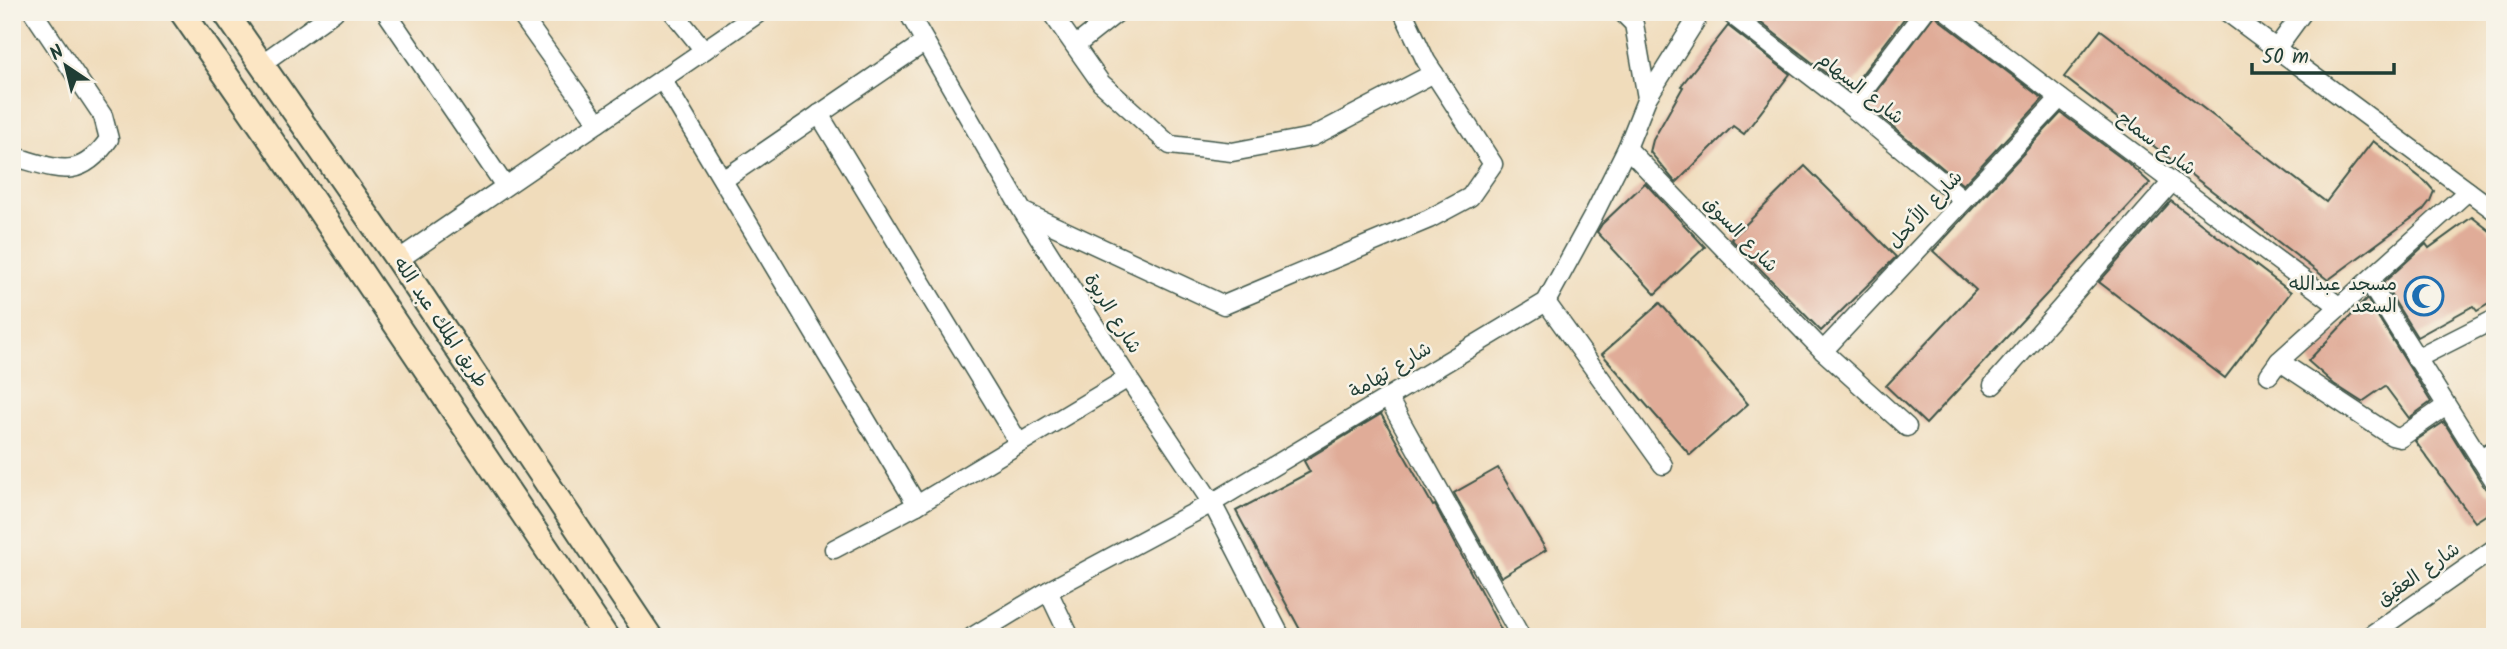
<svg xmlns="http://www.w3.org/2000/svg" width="2507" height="649" viewBox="0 0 2507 649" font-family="Kalam,'Playpen Sans Arabic',sans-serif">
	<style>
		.building { fill: #e0ac98 }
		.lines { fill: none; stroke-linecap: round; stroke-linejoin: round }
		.minor-casing { stroke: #3e5548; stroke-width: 21 }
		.secondary-casing { stroke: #3e5548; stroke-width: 28 }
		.minor { stroke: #fff; stroke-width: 18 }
		.secondary { stroke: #fce6c4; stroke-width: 24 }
		.labels { text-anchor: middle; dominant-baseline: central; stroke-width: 5; stroke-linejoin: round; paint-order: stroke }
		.street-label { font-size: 19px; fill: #1f3d34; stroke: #f7f3e8 }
		.poi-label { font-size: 19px; fill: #1f3d34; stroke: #f7f3e8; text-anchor: end }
	</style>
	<rect width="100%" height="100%" fill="#f7f3e8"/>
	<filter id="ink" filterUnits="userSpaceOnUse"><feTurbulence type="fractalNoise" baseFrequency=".0143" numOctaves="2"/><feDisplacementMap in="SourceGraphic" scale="14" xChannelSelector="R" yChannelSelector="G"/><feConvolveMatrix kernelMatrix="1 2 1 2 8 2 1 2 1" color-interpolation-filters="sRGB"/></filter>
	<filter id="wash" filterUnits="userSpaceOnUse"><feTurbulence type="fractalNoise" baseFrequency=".00686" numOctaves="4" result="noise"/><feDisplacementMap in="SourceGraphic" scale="28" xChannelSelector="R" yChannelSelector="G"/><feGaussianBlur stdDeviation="1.57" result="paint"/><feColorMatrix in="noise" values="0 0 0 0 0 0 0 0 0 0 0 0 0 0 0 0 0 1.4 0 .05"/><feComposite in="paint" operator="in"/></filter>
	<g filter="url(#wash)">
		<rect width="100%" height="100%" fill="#f0dcbb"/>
		<g id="blocks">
			<!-- building -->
			<g class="building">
				<path d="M1747 12H1909L1849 91Z"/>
				<path d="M1935 14 1941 21 2043 99 1963 185 1867 105Z"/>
				<path d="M1728 26 1790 74 1744 134 1733 126 1676 183 1650 152 1653 140 1683 87 1681 86Z"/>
				<path d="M2101 30 2326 202 2373 141 2426 182 2434 191 2430 201 2423 210 2328 280 2064 77Z"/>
				<path d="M2061 113 2128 163 2150 183 1926 424 1886 386 1976 290 1933 251Z"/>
				<path d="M1805 166 1896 257 1821 331 1731 239Z"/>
				<path d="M1645 183 1705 247 1655 294 1597 232 1602 224Z"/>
				<path d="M2171 201 2291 292 2225 378 2099 282Z"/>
				<path d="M2472 217 2495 235V300L2477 311 2473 306 2417 337 2383 283 2426 244 2429 248Z"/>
				<path d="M2367 299 2431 402 2409 418 2385 386 2362 402 2334 384 2308 361Z"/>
				<path d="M1660 303 1748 404 1690 455 1602 354Z"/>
				<path d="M1381 414 1433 506 1435 505 1505 637H1304L1236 511 1310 472 1304 461Z"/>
				<path d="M2444 422 2485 488 2495 497V509L2475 522 2415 441Z"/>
				<path d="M1498 468 1546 550 1501 577 1454 493Z"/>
			</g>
		</g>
	</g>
	<g filter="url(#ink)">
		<use href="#blocks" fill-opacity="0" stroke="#3e5548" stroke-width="2"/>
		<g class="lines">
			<defs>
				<g id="minor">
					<path d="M386 12 505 186"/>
					<path d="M519 12 598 123"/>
					<path d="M673 12 704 50"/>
					<path d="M908 12 1023 212 1128 378 1212 503 1281 637"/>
					<path d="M1051 12 1101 83 1170 145 1232 152 1312 137 1434 73"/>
					<path d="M1622 12 1634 24 1647 98"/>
					<path d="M1728 12 1851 107 1964 200"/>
					<path d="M1948 12 2060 98 2340 307"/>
					<path d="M2227 12 2495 211"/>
					<path d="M1075 46 1118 12"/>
					<path d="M2276 49 2303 12"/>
					<path d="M261 64 334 12"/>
					<path d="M662 79 917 505"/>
					<path d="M1851 107 1924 12"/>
					<path d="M819 114 1019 443"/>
					<path d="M1627 148 1823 351 1907 427"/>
					<path d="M12 156C56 168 79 183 109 139L103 116 33 12"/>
					<path d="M723 180 925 42"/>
					<path d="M1024 212 1224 305 1429 219 1470 197 1493 164 1426 61 1403 12"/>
					<path d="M398 260 760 12"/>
					<path d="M2369 282 2495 482"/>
					<path d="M1546 302 1663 465"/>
					<path d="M1823 351 2060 98"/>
					<path d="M2416 359 2495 319"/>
					<path d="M2279 361 2392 436 2400 438 2446 406"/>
					<path d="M2269 375 2279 361 2468 191"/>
					<path d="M1993 385 2172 182"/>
					<path d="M1388 398 1521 637"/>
					<path d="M2480 459 2495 449"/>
					<path d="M834 549 917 505 1128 378"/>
					<path d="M1048 591 1070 637"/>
					<path d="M972 637 1048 591 1212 503 1546 302 1593 216 1627 148 1647 98 1701 12"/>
					<path d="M2368 637 2495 548"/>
				</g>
				<g id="secondary">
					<path d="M182 12 307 192 606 637"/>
					<path d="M225 12 398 260 650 637"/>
				</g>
			</defs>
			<!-- minor casing -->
			<use href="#minor" class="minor-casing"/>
			<!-- secondary casing -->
			<use href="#secondary" class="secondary-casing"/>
			<!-- minor -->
			<use href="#minor" class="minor"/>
			<!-- secondary -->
			<use href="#secondary" class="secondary"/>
		</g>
	</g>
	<!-- icons -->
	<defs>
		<symbol id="mosque-ring" viewBox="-11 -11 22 22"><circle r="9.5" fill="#f7f3e8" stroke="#1f6fb2" stroke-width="1.5"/><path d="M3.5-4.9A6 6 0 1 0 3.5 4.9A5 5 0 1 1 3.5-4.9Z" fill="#1f6fb2"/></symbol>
	</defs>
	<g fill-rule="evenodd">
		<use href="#mosque-ring" x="2402" y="274" width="44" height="44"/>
	</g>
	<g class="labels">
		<!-- street labels -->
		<g class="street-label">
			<text transform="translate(1860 89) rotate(38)">شارع السهام</text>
			<text transform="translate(2156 144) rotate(37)">شارع سماح</text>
			<text transform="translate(1926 210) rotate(-47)">شارع الأكحل</text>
			<text transform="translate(1740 235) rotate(46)">شارع السوق</text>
			<text transform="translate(1112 314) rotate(58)">شارع الربوة</text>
			<text transform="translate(440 323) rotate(56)">طريق الملك عبد الله</text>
			<text transform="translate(1391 371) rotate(-31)">شارع تهامة</text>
			<text transform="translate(2419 575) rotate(-35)">شارع العقيق</text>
		</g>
		<!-- poi labels -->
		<g class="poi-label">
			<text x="2397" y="285">مسجد عبدالله<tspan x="2397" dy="22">السعد</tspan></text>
		</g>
	</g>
	<!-- margin -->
	<rect width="2507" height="649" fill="none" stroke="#f7f3e8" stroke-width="42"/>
	<!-- north arrow -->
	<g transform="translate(66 66) rotate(325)" stroke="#f7f3e8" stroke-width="5" paint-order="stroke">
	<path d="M0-5L12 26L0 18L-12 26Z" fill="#1f3d34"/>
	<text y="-10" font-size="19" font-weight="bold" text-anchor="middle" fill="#1f3d34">N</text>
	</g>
	<!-- scale -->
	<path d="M2252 63v10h142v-10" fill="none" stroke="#1f3d34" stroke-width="3.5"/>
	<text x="2262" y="63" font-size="21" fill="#1f3d34" stroke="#f7f3e8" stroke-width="5" paint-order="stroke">50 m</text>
</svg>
